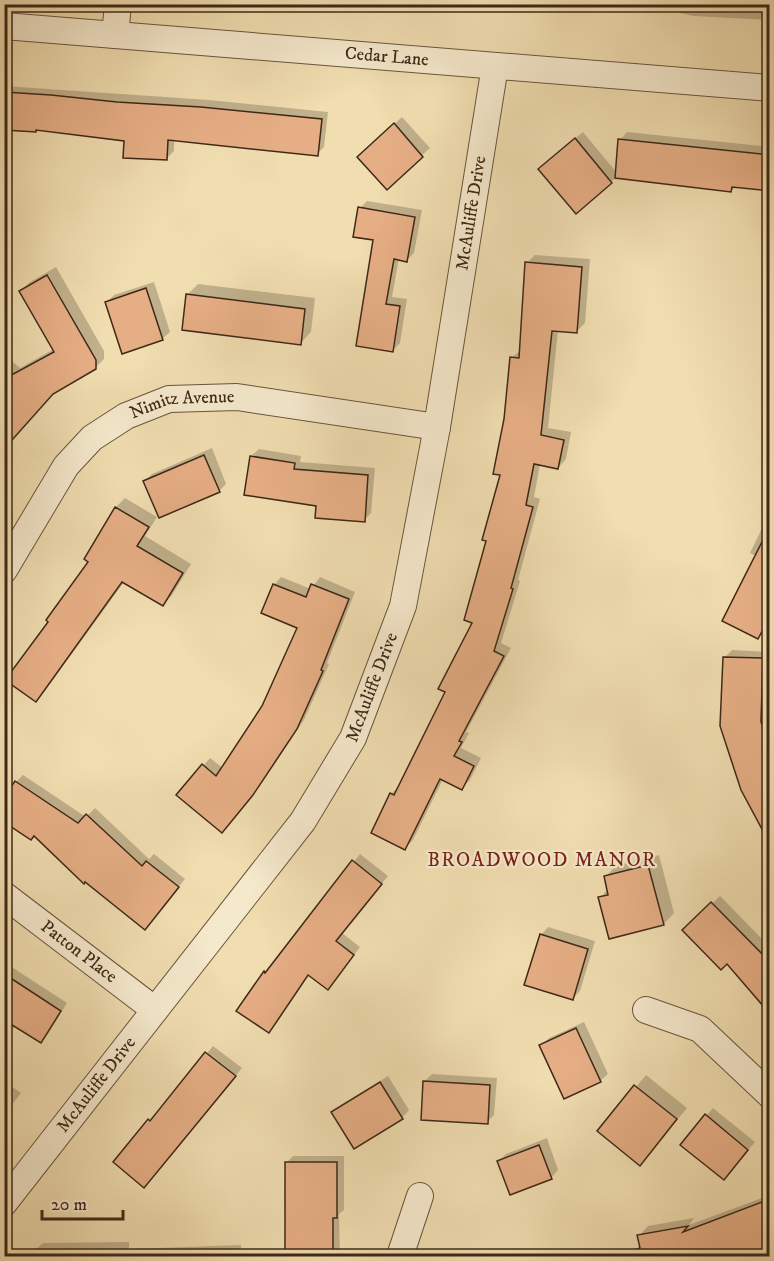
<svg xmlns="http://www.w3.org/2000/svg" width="774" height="1261" viewBox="0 0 774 1261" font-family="'IM FELL DW Pica',serif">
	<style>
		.shadow { fill: #0003 }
		.building { fill: #e6ae85; stroke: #3e2817; stroke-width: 1.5 }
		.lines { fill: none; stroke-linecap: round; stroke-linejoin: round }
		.minor-casing { stroke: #6a553d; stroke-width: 28 }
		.minor { stroke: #f5e9cc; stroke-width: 26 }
		.labels { text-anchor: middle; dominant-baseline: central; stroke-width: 4.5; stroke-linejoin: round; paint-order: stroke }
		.street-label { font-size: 18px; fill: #3e2817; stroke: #f5e9cc }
		.neighbourhood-label { font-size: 20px; letter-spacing: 1.5px; fill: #7a1f14; stroke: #f5e9cc }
	</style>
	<rect width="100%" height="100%" fill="#f0ddb0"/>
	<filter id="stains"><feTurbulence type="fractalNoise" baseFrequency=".00333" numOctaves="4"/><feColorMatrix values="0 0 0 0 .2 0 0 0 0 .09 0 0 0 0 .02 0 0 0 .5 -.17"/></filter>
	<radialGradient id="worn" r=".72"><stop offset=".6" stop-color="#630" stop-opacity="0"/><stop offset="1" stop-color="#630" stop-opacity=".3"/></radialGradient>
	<!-- shadow -->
	<g class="shadow">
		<path d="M591 4H622L619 7Z"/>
		<path d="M643 4H770V20L693 16Z"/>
		<path d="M4 86 209 100 328 112 324 147 317 154 174 139V151L166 159 126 139 37 129H4Z"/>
		<path d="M402 117 430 148 387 188 366 150Z"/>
		<path d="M583 132 617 173 620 140 627 132 770 147V189L736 186 731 191 616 177 611 182 547 161Z"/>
		<path d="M367 201 422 210 414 253 407 260 399 258 392 297 407 299 400 343 393 350 375 239 360 208Z"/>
		<path d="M535 255 590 259 585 323 577 331 558 330 548 428 571 432 566 459 558 468 540 464 534 497 540 499 518 580 520 581 501 643 511 648 466 732 469 733 461 748 481 758 470 780 462 788 443 779 413 840 405 848 391 794 399 786 447 692 475 622 502 474 511 358 521 350 527 263Z"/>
		<path d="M56 267 104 351V359L95 368 54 391 10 442 4 453V357L6 356 20 368 54 349 21 291 30 282Z"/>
		<path d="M154 282 170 332 162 339 107 302 114 295Z"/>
		<path d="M198 284 315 298 311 332 301 343 187 295Z"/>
		<path d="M212 448 226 484 219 491 145 481 152 474Z"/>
		<path d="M259 449 301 456 300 462 375 468 371 513 364 520 317 505 251 456Z"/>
		<path d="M125 498 157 517 145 536 191 564 172 595 163 605 124 582 45 691 36 700 51 621 91 562 86 559 116 507Z"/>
		<path d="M770 512V621L765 630 758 637 756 556 750 553Z"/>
		<path d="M281 577 311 589 320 577 355 592 327 663 329 664 304 720 260 786 229 824 178 795 210 758 223 768 263 707 299 627 274 585Z"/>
		<path d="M732 650 770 652 768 714 770 719V841L724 658Z"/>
		<path d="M23 775 86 817 95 808 149 859 154 854 185 879 152 920 34 835 16 782Z"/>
		<path d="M360 854 388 876 342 933 360 947 335 981 310 974 276 1024 268 1031 238 1011 265 972Z"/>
		<path d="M659 855 674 913 664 924 600 898 608 889 605 877 616 866Z"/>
		<path d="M720 896 770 947V1012L727 962 685 930Z"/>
		<path d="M548 927 595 941 580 991 573 998 541 935Z"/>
		<path d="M4 962 67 1003 48 1034 40 1041 16 1025 4 1042Z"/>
		<path d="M584 1022 608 1074 600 1081 541 1045 549 1038Z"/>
		<path d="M213 1046 242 1068 144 1186 149 1120 156 1113 158 1114Z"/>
		<path d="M432 1074 497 1078 494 1115 487 1122 425 1081Z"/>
		<path d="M646 1075 687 1108 640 1164 599 1131Z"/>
		<path d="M388 1076 409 1110 402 1118 333 1112 341 1105Z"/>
		<path d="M4 1081 21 1093 4 1115Z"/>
		<path d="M713 1108 755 1142 731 1171 706 1116Z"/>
		<path d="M547 1138 558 1170 551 1178 499 1161 506 1154Z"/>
		<path d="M293 1156H344V1210L339 1214 340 1256H280V1253L287 1247 286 1163Z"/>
		<path d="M770 1195V1256L639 1236 648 1226 694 1218 689 1225Z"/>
		<path d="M129 1242V1249L241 1245V1256H33V1252L43 1243Z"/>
		<path d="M528 1249 603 1251V1256H466L472 1251Z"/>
	</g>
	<!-- building -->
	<g class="building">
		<path d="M4 92 51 95 117 102 201 107 322 119 318 156 168 140 167 160 123 158 124 141 36 130V132L4 130Z"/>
		<path d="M394 123 423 157 387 190 357 157Z"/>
		<path d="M575 138 612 183 576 214 538 169Z"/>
		<path d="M618 139 770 155V191L732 187 731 192 615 178Z"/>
		<path d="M358 207 415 217 407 262 394 259 386 304 400 306 393 352 356 346 373 240 353 237Z"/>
		<path d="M525 262 582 267 577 333 552 331 541 435 564 440 558 469 534 464 526 505 533 507 511 588 513 589 494 651 504 656 459 741 462 742 454 756 474 766 462 790 440 779 405 850 371 833 390 793 394 795 445 692 438 689 472 623 464 620 486 541 482 540 500 475 493 474 504 419 510 357 519 358Z"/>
		<path d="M47 275 96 360V369L53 394 4 449V379L54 352 19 291Z"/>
		<path d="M146 288 163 340 122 354 105 302Z"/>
		<path d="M186 294 305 309 301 345 182 330Z"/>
		<path d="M204 455 220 492 159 518 143 481Z"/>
		<path d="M250 456 295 463 294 469 368 475 365 522 315 518 316 506 244 495Z"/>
		<path d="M115 507 149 527 137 546 183 573 163 606 122 582 36 702 5 680 48 622 46 620 88 562 84 559Z"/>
		<path d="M770 526V616L758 639 722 621Z"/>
		<path d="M273 584 306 597 311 584 349 599 321 670 323 671 297 729 253 795 222 833 176 795 202 764 216 776 262 706 297 628 261 613Z"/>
		<path d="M723 657 763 658 761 722 770 748V844L741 790 720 726Z"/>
		<path d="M15 781 78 823 86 814 142 866 146 861 179 887 145 930 85 882 84 884 34 836 31 840 4 822V797Z"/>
		<path d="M352 860 382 884 336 941 354 955 328 990 308 975 269 1033 236 1011 264 971 265 973Z"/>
		<path d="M648 865 664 925 609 939 598 897 608 895 604 876Z"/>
		<path d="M711 902 770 962V1014L727 964 721 970 682 930Z"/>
		<path d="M540 934 588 949 573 1000 524 985Z"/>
		<path d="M12 979 61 1011 41 1043 4 1020V991Z"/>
		<path d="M576 1028 601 1082 564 1099 539 1045Z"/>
		<path d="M205 1052 236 1076 144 1188 113 1162 148 1119 150 1121Z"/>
		<path d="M423 1081 490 1085 488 1124 421 1120Z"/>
		<path d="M380 1082 403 1119 354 1149 331 1112Z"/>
		<path d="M634 1085 677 1119 640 1166 597 1131Z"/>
		<path d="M705 1114 748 1150 724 1180 680 1145Z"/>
		<path d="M539 1145 552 1179 510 1195 497 1161Z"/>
		<path d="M285 1162H337V1218H333V1257H285Z"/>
		<path d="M770 1199V1257H623L622 1254 640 1248 637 1235 688 1226 683 1232Z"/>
	</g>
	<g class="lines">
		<defs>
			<g id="minor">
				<path id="s1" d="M4 26 770 88"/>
				<path d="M115 35 118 4"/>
				<path id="s2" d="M4 570 66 466 92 438 126 416 169 399 237 397 437 427"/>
				<path id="s3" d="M4 895 155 1010"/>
				<path d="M646 1010 700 1029 770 1095"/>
				<path id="s4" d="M4 1203 303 821 353 738 403 606 437 427 495 66"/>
				<path d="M400 1256 420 1196"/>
			</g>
		</defs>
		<!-- minor casing -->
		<use href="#minor" class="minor-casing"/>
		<!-- minor -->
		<use href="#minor" class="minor"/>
	</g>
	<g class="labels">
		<!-- street labels -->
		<g class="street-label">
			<text stroke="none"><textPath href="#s1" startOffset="384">Cedar Lane</textPath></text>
			<text stroke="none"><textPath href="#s4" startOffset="1122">McAuliffe Drive</textPath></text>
			<text stroke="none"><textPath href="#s2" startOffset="258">Nimitz Avenue</textPath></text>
			<text stroke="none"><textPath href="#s4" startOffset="636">McAuliffe Drive</textPath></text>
			<text stroke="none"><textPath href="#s3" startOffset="94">Patton Place</textPath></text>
			<text stroke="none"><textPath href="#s4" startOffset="150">McAuliffe Drive</textPath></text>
		</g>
		<!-- neighbourhood labels -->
		<g class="neighbourhood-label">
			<text x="542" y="860">BROADWOOD MANOR</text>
		</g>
	</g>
	<!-- margin -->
	<rect width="774" height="1261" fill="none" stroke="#f0ddb0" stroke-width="24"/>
	<rect x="6" y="6" width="762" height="1249" fill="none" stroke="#3e2817" stroke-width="3"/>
	<rect x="12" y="12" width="750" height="1237" fill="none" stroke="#3e2817" stroke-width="1.5"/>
	<!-- scale -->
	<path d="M42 1210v9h81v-9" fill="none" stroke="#3e2817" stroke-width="3"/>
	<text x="51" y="1210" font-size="18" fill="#3e2817" stroke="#f5e9cc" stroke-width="4.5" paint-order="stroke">20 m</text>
	<rect width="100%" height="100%" filter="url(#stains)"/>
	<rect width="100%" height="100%" fill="url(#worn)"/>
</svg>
